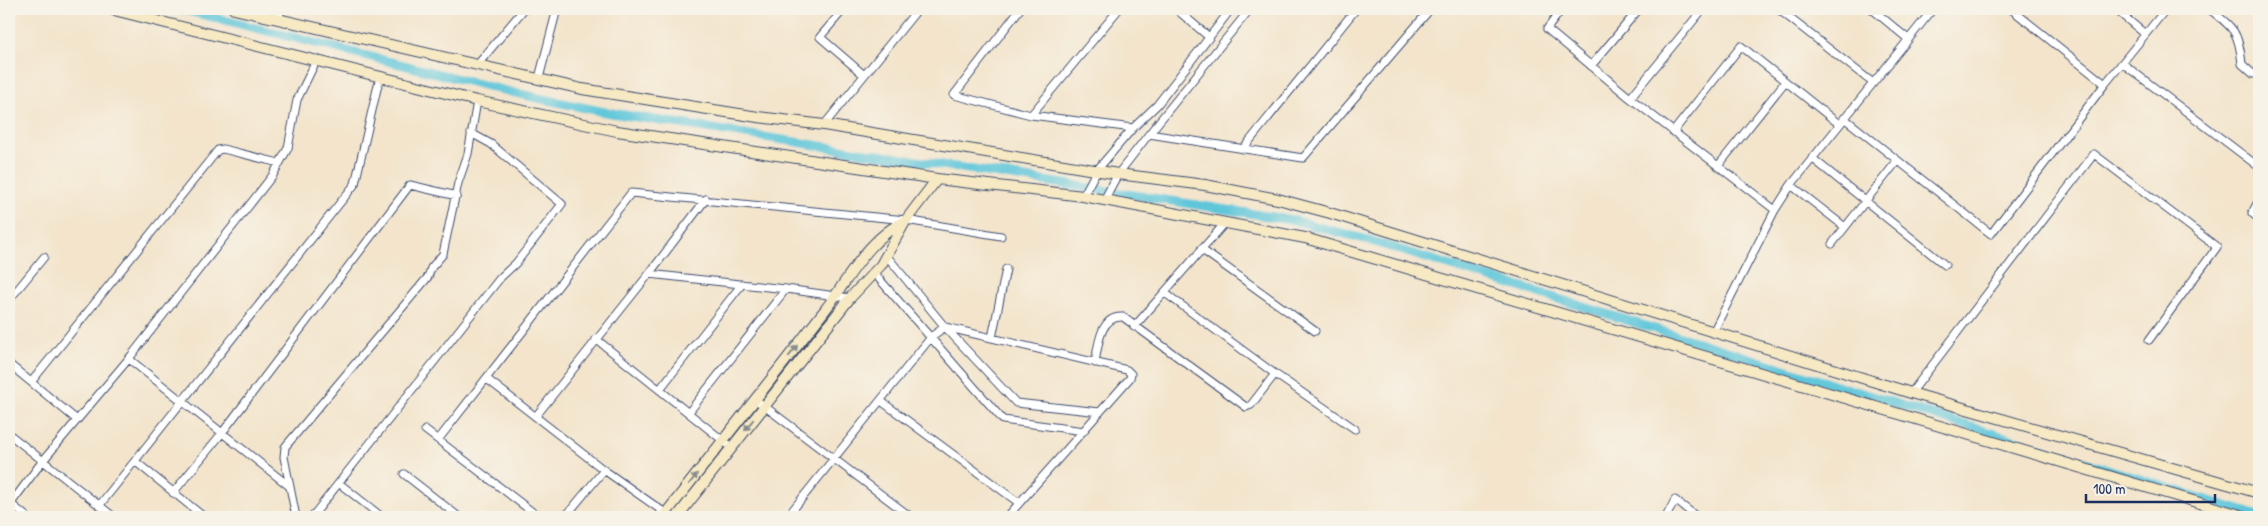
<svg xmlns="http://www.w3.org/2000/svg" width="2268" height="526" font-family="'Patrick Hand',sans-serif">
<rect width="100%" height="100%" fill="#f7f3e8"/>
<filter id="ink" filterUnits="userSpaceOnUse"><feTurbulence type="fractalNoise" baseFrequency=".02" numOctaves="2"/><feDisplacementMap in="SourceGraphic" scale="10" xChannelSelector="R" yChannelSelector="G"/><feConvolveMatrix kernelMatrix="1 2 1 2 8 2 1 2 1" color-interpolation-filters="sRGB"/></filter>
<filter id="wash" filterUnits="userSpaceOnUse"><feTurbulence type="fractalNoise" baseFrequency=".0096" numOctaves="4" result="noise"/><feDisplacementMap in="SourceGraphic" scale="20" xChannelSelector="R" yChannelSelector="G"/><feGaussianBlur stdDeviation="1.12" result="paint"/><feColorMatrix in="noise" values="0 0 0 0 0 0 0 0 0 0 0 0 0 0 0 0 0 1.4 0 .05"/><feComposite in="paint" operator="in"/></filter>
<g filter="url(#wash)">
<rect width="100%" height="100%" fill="#f3e4cb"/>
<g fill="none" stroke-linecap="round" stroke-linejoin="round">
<!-- canal -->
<path stroke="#5ec6da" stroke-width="9" d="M 180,9 L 519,94 L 605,112 L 1292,220 L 1368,240 L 2259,516"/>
</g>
</g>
<g filter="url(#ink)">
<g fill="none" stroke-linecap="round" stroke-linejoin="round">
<defs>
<path id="street" d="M 844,9 L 820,37 L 864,75
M 1020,9 L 954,95 L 1031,115 L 1133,128
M 1176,9 L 1209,37
M 1562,9 L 1547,29 L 1630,98 L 1775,210
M 1778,9 L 1873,83
M 1872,9 L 1908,39
M 2115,9 L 2145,34
M 2209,9 C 2234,28 2239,32 2242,64 L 2253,74 L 2259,73
M 275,19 L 283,9
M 2122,63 L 2259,167
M 478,64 L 524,9
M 1591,66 L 1639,9
M 539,78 L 557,9
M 2105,84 L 2166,9
M 1630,98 L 1703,9
M 1031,115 L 1119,9
M 1844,118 L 1991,234 L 2105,84 L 2011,9
M 824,125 L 918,9
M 1673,132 L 1741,46 L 1839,124
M 1149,134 L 1303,158 L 1427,13 L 1422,9
M 1243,149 L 1356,9
M 1812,158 L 1945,265
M 1718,166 L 1785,82
M 1791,185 L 1845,227
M 1083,196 L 1097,170 L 1133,128 L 1157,105 L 1231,9
M 1104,200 L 1118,174 L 1149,134 L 1250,9
M 2259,200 L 2252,213 L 2259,219
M 1832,244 L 1897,161
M 1201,249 L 1315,331
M 886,255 L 945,327 L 1016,403 L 1100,412
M 874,273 L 1003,420 L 1084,431
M 649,274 L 786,289 L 850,298
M 1165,293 L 1275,374 L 1355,429
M 9,300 L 44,257
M 1134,327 L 1225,223
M 1713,332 L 1775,210 L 1791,185 L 1933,9
M 992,338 L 1006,269
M 596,339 L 731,447
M 129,359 L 289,486
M 1095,363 C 1098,346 1100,315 1123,317 L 1246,407 L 1251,405 L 1275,374
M 9,364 L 77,420
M 487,379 L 604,470 L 671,517
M 32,381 L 218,150 L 223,149 L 279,163
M 660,389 L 742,284
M 1911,393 L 2094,154 L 2217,247 L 2149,340
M 755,399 L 911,517
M 881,401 L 1019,503
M 689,412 L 786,289
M 536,416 L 649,274 L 706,199
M 425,430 L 539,517
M 9,434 L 114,517
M 438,440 L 631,193 L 906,220 L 1001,236
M 136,462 L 204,517
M 404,474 L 459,517
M 340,484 L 382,517
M 173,493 L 222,433 L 410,185 L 457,196
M 11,504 L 27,517
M 9,506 L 41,463 L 131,356 L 273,175 L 288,148 L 297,100 L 317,59
M 99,506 L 355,184 L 380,76
M 296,517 L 284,457 L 285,447 L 428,277 L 431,268 L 443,254 L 458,183 L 468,154 L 477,101
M 312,517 L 500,278 L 516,263 L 562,204 L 491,144 L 471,133
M 565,517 L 604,470
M 787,517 L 932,336 L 945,327 L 1127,370 L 1131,374 L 1130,378 L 1007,517
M 1666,517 L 1675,500 L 1697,517"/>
<path id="secondary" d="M 110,9 L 477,101 L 617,131 L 937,179 L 1083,196 L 1305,238 L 2247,517
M 234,9 L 582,89 L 758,117 L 824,125 L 1118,174 L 1205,185 L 1278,199 L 1330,213 L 1911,393 L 2259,493
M 663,517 C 717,449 771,379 825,310 C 849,279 867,239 905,221
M 677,517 L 850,298 L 881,265 L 906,220 L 937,179"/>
</defs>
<!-- street casing -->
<use href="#street" stroke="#3b4a6e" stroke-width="9"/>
<!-- secondary casing -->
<use href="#secondary" stroke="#3b4a6e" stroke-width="12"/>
<!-- street -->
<use href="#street" stroke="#fff" stroke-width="7"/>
<!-- secondary -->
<use href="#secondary" stroke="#f6e9c3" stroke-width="10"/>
</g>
<!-- one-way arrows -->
<defs><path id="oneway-solid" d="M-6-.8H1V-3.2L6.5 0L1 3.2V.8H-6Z" transform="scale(1.25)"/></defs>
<g fill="#888c90">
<use href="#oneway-solid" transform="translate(793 351) rotate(-52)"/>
<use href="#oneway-solid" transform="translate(749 425) rotate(128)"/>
<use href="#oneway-solid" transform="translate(693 479) rotate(-52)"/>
</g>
</g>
<!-- margin -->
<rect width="2268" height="526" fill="none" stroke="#f7f3e8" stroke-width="30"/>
<!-- scale -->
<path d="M2086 494v8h129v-8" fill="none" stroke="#1b2f5e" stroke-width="2.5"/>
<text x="2093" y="494" font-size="15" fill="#1b2f5e" stroke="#f7f3e8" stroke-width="4" paint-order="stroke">100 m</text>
</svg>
